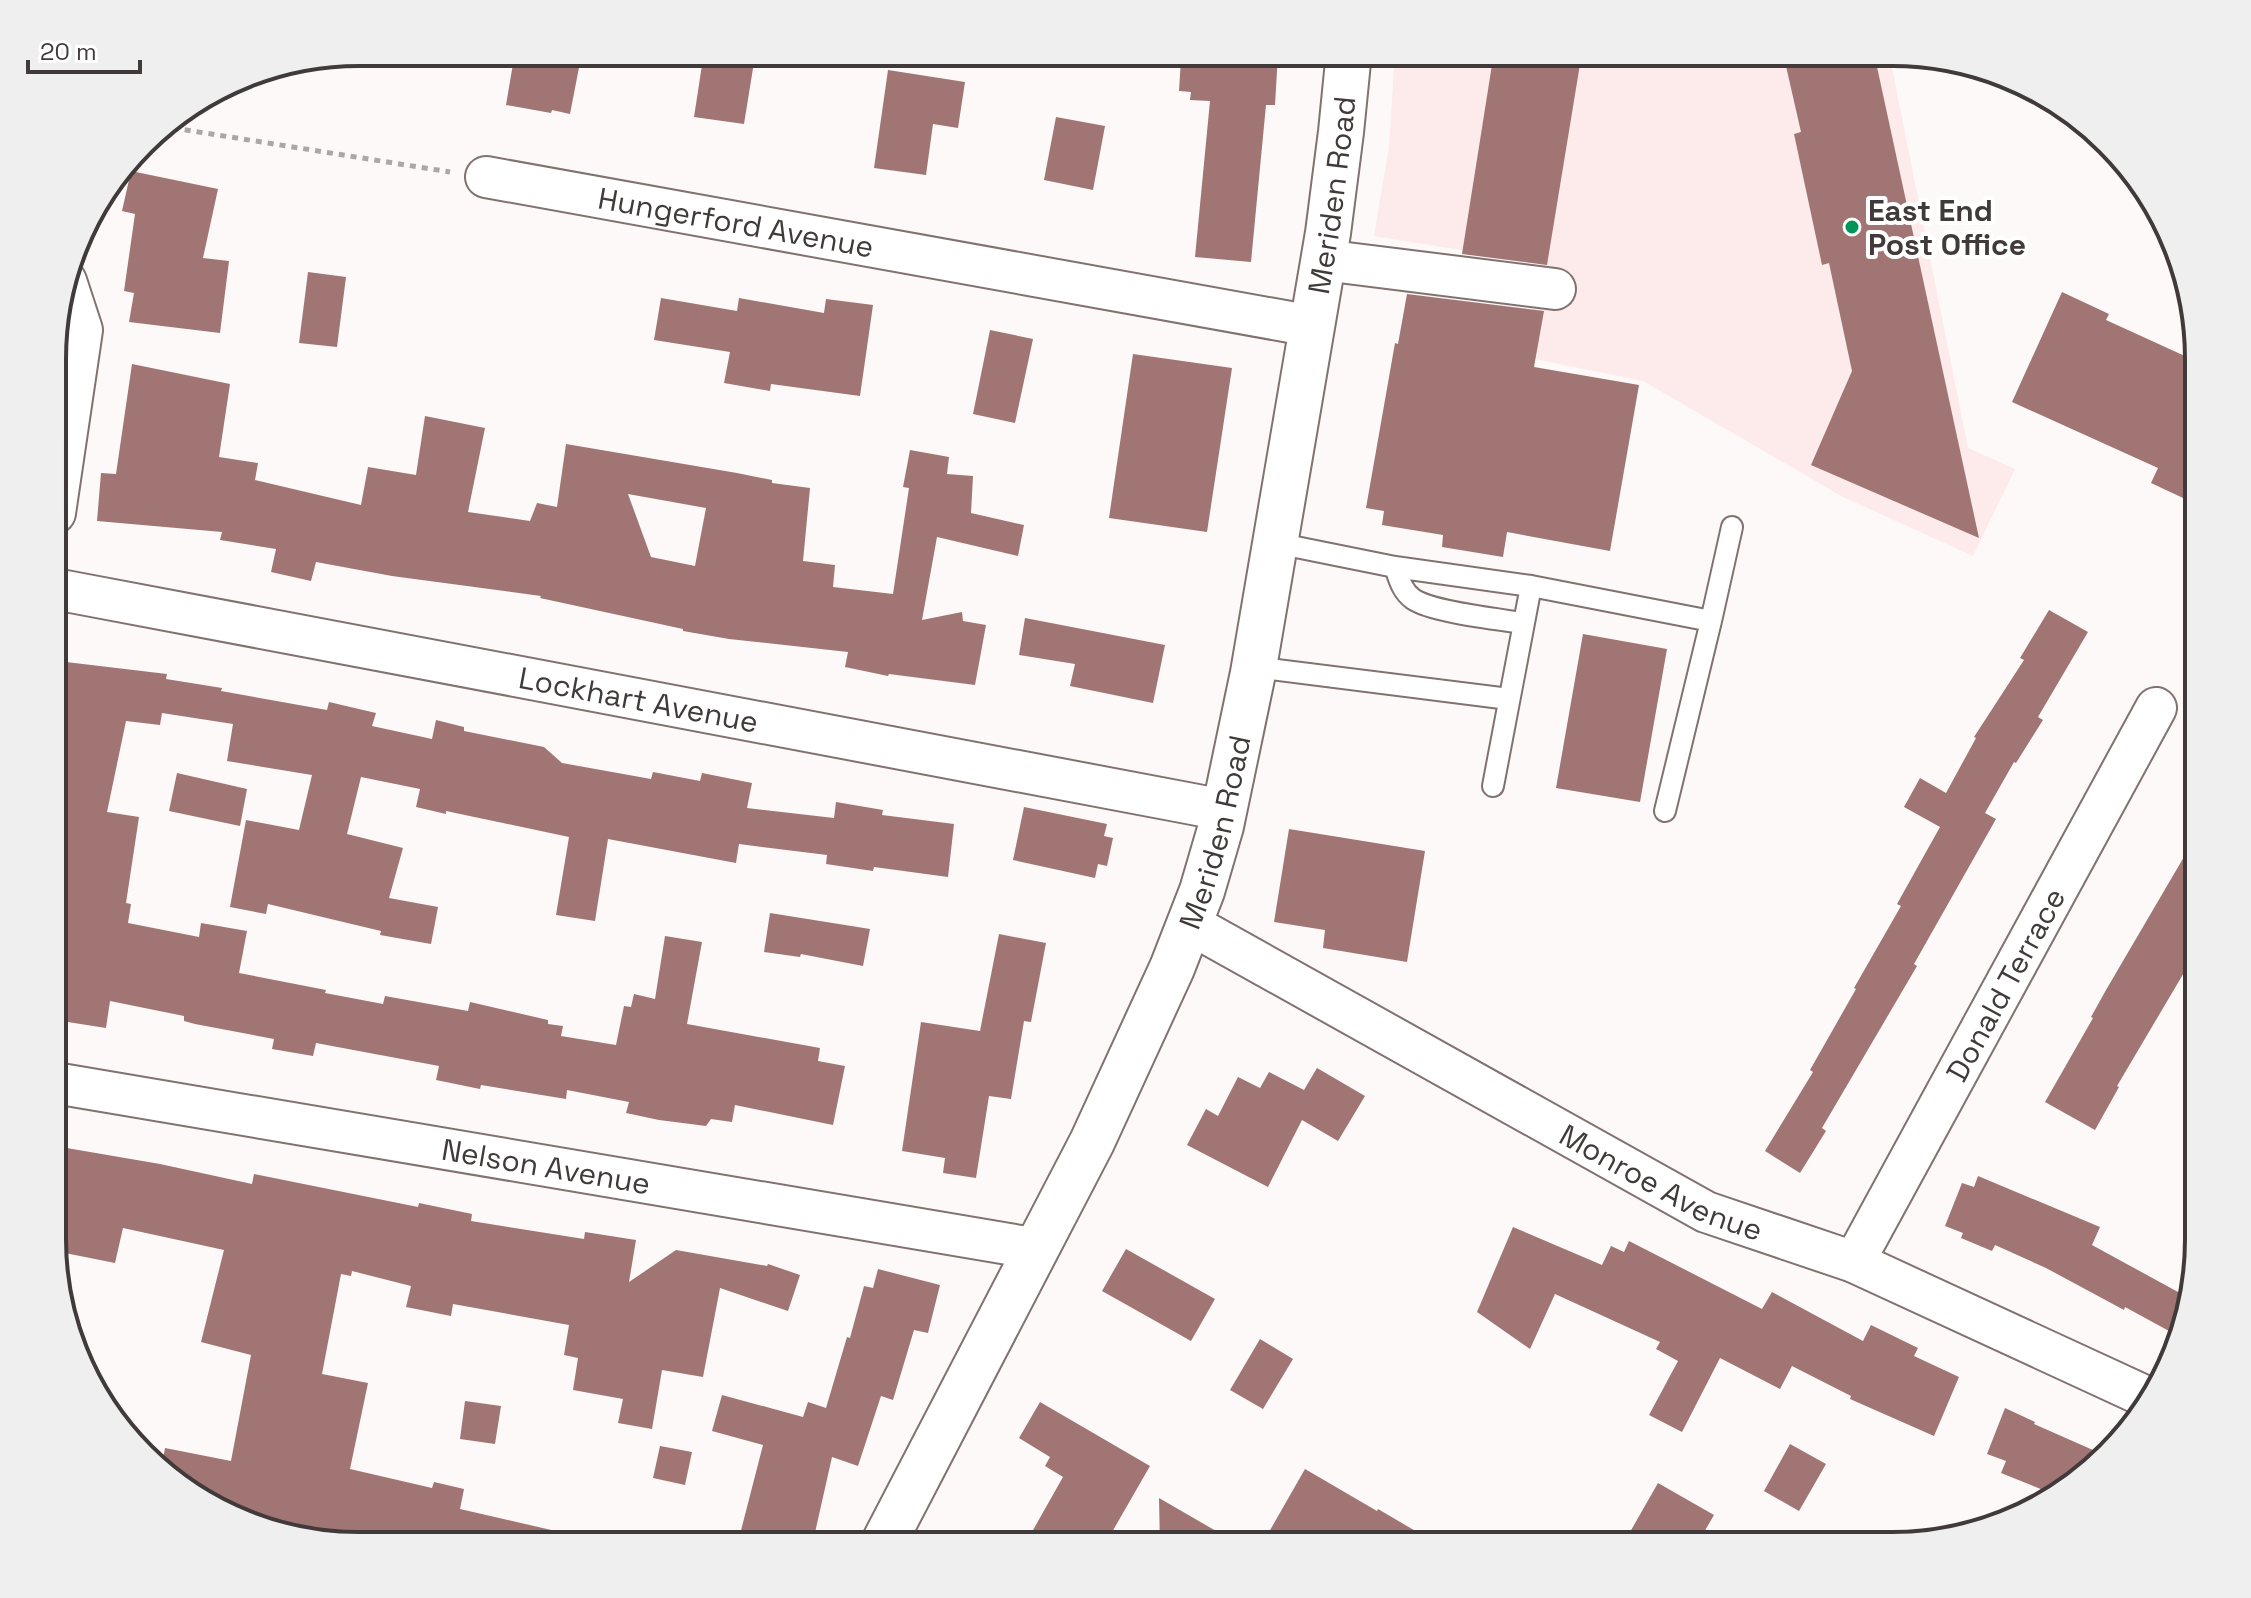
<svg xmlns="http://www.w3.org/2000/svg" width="2251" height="1598" font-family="'Space Grotesk',sans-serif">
<rect width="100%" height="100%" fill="#fdf9f9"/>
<!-- built -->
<path fill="#fcebea" d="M 1395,52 L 1889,53 L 1968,448 L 2015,469 L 1973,556 L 1843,497 L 1643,381 L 1525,357 L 1541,263 L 1374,236 L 1389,147 Z"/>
<!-- building -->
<path fill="#a07573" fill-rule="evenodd" d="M 515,52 L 582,52 L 570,114 L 552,110 L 551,113 L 506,105 Z
M 704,52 L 728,52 L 755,56 L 744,124 L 694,117 Z
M 1191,52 L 1278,54 L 1275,105 L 1266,105 L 1251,262 L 1195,257 L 1210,101 L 1190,100 L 1191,92 L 1179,91 L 1181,59 L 1191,60 Z
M 1494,52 L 1582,52 L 1547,265 L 1462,254 Z
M 1783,53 L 1874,53 L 1979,538 L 1811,465 L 1852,371 L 1829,263 L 1822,265 L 1794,134 L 1801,132 Z
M 888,70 L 965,82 L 958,128 L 933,124 L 926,175 L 874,168 Z
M 1056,117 L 1105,126 L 1093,190 L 1044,180 Z
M 131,171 L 218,189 L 203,258 L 229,261 L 220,333 L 129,322 L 134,293 L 124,291 L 135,214 L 122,211 Z
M 308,272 L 346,277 L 337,347 L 299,343 Z
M 2062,292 L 2109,314 L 2106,320 L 2198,362 L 2198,505 L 2151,483 L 2158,468 L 2012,402 Z
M 1407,294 L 1544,311 L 1534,367 L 1639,385 L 1610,551 L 1507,532 L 1503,557 L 1442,547 L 1443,535 L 1382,525 L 1384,511 L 1366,508 L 1395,343 L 1398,344 Z
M 661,298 L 737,311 L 739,298 L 824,313 L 826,299 L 873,305 L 860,396 L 771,384 L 770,391 L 724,383 L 730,352 L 654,340 Z
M 990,330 L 1033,339 L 1015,423 L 973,414 Z
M 1133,354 L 1232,368 L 1207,532 L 1109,518 Z
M 132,364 L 230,384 L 219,457 L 258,463 L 255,480 L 361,505 L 368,467 L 416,475 L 425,416 L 485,428 L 468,512 L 530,521 L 537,503 L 557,507 L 566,444 L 737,473 L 772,480 L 772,483 L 810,488 L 803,561 L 835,565 L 833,587 L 893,594 L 909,488 L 903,487 L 910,450 L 949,457 L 947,474 L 973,476 L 971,513 L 1024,525 L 1018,556 L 937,537 L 922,620 L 962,612 L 963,621 L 986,625 L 975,685 L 889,674 L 888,676 L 845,667 L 848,652 L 729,639 L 683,631 L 683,629 L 540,598 L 541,596 L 392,576 L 316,562 L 311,581 L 271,572 L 276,549 L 220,540 L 222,532 L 97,521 L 101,473 L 116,474 ZM 628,494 L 706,508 L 695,566 L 651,557 Z
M 2049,610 L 2088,632 L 2038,717 L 2043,720 L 2016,763 L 2014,762 L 1985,813 L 1996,819 L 1914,964 L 1917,966 L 1822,1128 L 1826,1131 L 1800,1173 L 1765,1151 L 1813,1072 L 1810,1070 L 1856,989 L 1854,988 L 1901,906 L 1897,904 L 1940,827 L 1904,807 L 1920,778 L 1946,793 L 1976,738 L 1974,737 L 2024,660 L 2020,658 Z
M 1025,618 L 1165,645 L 1153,703 L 1070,686 L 1075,664 L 1019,655 Z
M 1583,634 L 1667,649 L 1640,802 L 1556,788 Z
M 66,662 L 167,674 L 166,679 L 222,688 L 221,691 L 327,710 L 329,702 L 376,713 L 372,726 L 432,739 L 436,720 L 464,727 L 464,731 L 544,747 L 562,763 L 651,779 L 653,772 L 700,781 L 702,773 L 752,783 L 747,808 L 834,818 L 836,802 L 883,810 L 882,815 L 954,824 L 948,877 L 874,867 L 873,871 L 826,864 L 827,855 L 739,844 L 736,863 L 608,839 L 595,921 L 556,915 L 569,837 L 446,811 L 446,814 L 416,807 L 420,789 L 361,777 L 347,834 L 403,848 L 389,898 L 438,907 L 431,944 L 380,935 L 381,931 L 268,904 L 266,914 L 230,907 L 246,820 L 299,830 L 312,775 L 227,761 L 233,724 L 162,713 L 160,725 L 126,721 L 107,812 L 139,817 L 126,903 L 131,904 L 128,923 L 199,937 L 201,923 L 247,931 L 239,973 L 326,990 L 325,993 L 383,1004 L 385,996 L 468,1011 L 470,1002 L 548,1020 L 548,1024 L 563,1026 L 561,1036 L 616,1045 L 624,1006 L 631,1007 L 634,994 L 655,999 L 665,936 L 702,942 L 687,1024 L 820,1048 L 818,1061 L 845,1066 L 833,1125 L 735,1105 L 732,1122 L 711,1119 L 706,1126 L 659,1120 L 626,1113 L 629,1102 L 567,1090 L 566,1099 L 481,1085 L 480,1089 L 436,1080 L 439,1066 L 316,1043 L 313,1056 L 272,1049 L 274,1039 L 195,1024 L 184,1021 L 184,1016 L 110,1001 L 106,1028 L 55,1020 L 55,745 Z
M 177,773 L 247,789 L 240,826 L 169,811 Z
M 1024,807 L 1107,824 L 1104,836 L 1113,838 L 1107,866 L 1098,864 L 1095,878 L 1013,860 Z
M 1289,829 L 1425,851 L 1407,962 L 1323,948 L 1325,930 L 1274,922 Z
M 2198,833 L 2198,949 L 2117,1086 L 2119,1087 L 2095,1130 L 2045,1102 L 2093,1018 L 2091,1017 L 2106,990 Z
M 770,913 L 870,929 L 863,966 L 801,954 L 800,957 L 764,952 Z
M 999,934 L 1046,943 L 1031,1022 L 1024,1021 L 1011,1099 L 989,1096 L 976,1178 L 943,1173 L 945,1158 L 902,1151 L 921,1022 L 980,1031 Z
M 1317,1068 L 1365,1096 L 1338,1141 L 1302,1120 L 1268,1187 L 1187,1145 L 1206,1109 L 1218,1116 L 1238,1077 L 1260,1088 L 1269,1072 L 1304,1090 Z
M 55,1146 L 160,1164 L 252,1184 L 254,1174 L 418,1207 L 419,1203 L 472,1214 L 471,1221 L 584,1239 L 585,1232 L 636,1240 L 629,1282 L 676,1250 L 767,1266 L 768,1264 L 800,1275 L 788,1311 L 720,1288 L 703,1377 L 662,1370 L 652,1429 L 618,1423 L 623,1399 L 573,1390 L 578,1358 L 564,1355 L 569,1325 L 453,1304 L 451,1316 L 406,1307 L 411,1286 L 352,1271 L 351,1276 L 341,1274 L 322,1374 L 368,1383 L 350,1469 L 432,1488 L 434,1482 L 464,1489 L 460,1509 L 560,1532 L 558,1545 L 370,1545 L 268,1522 L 267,1528 L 242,1523 L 172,1482 L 161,1469 L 165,1448 L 231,1461 L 251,1355 L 201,1342 L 224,1250 L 123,1228 L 115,1263 L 55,1251 Z
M 1978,1176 L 2100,1227 L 2092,1245 L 2189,1298 L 2180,1337 L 2125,1307 L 2124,1310 L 2046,1268 L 1995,1245 L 1992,1251 L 1961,1238 L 1963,1233 L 1945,1226 L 1962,1183 L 1974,1187 Z
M 1513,1227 L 1602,1265 L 1611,1246 L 1624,1252 L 1629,1241 L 1762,1309 L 1772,1292 L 1863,1341 L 1871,1325 L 1918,1348 L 1914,1356 L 1959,1377 L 1934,1436 L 1850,1399 L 1851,1396 L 1792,1366 L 1780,1389 L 1720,1358 L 1682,1432 L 1649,1415 L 1678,1361 L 1656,1349 L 1660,1342 L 1555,1294 L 1530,1349 L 1477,1312 Z
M 1126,1249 L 1215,1299 L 1191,1341 L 1102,1291 Z
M 878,1269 L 940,1285 L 928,1333 L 914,1330 L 893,1400 L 881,1396 L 858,1466 L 832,1457 L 812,1546 L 737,1546 L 763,1445 L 712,1431 L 722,1395 L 803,1417 L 808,1402 L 826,1408 L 847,1337 L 850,1338 L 864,1286 L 873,1288 Z
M 1260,1339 L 1293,1359 L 1263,1409 L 1230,1390 Z
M 465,1401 L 501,1406 L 495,1444 L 460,1439 Z
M 1040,1402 L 1150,1466 L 1104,1546 L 1024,1546 L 1063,1477 L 1045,1466 L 1050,1457 L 1019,1438 Z
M 2005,1408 L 2035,1422 L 2034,1424 L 2102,1454 L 2053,1494 L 2001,1473 L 2006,1461 L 1987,1454 Z
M 1790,1444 L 1826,1464 L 1799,1511 L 1764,1491 Z
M 660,1446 L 692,1452 L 685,1485 L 653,1478 Z
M 1305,1469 L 1377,1511 L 1378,1509 L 1441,1546 L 1261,1546 Z
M 1658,1483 L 1714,1515 L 1696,1546 L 1622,1546 Z
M 1159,1498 L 1242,1546 L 1160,1546 Z"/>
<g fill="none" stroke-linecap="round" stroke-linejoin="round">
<defs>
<path id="service" d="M 1276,543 L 1395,567 C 1399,579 1402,591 1413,599 C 1432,612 1497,619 1523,623
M 1395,567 L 1531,586
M 1711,621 L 1732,527
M 1254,667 L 1509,699
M 1493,786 L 1531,586 L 1711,621 L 1665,811"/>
<g id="minor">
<path id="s1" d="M 486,177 L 1312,326"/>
<path d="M 1323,260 L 1555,289"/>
<path d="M 55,513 L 82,330 L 66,281"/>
<path id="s2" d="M 55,589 L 1224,810"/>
<path id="s3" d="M 1190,924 L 1706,1212 L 1854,1262 L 2151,1399"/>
<path id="s4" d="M 55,1083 L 1038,1249"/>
<path id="s5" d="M 1854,1262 L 2156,708"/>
</g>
<g id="primary">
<path id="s6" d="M 882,1546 L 1092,1142 L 1172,968 L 1202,891 L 1221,826 L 1253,673 L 1328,233 L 1341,132 L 1349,52"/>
</g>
</defs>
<!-- service casing -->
<use href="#service" stroke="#817270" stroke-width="24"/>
<!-- minor casing -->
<use href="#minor" stroke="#817270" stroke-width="44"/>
<!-- primary casing -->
<use href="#primary" stroke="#817270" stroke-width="48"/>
<!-- path -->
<path stroke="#aca7a7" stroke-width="5" stroke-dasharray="6 6" stroke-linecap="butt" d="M 161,126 L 450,172"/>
<!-- service -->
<use href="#service" stroke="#fff" stroke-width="20"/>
<!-- minor -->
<use href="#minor" stroke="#fff" stroke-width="40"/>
<!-- primary -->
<use href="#primary" stroke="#fff" stroke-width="44"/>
</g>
<!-- markers -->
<circle fill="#009658" stroke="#fff" stroke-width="3" cx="1852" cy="227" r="8"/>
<g text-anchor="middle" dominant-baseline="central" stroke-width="8" stroke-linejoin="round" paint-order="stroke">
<!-- street labels -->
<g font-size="30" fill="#413a3a" stroke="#fff">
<text stroke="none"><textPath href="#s6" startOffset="1438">Meriden Road</textPath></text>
<text stroke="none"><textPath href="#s1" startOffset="254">Hungerford Avenue</textPath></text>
<text stroke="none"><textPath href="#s2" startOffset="594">Lockhart Avenue</textPath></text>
<text stroke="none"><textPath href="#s6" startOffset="790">Meriden Road</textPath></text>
<text stroke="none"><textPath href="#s5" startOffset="316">Donald Terrace</textPath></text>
<text stroke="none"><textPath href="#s4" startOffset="498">Nelson Avenue</textPath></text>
<text stroke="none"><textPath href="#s3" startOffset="538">Monroe Avenue</textPath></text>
</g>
<!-- poi labels -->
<g font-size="30" font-weight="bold" fill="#413a3a" stroke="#fff" text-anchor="start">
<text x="1868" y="210">East End<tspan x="1868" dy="34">Post Office</tspan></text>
</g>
</g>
<!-- crop -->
<path d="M0 0H2251V1598H0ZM359 66H1892A293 293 0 0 1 2185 359V1239A293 293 0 0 1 1892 1532H359A293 293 0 0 1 66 1239V359A293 293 0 0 1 359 66Z" fill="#f0efef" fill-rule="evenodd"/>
<path fill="none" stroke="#413a3a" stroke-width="4" d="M359 66H1892A293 293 0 0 1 2185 359V1239A293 293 0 0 1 1892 1532H359A293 293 0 0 1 66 1239V359A293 293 0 0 1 359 66Z"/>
<!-- scale -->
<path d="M28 60v12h112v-12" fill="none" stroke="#413a3a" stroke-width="4"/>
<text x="40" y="60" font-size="24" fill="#413a3a" stroke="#ffffff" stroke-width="6" paint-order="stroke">20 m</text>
</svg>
